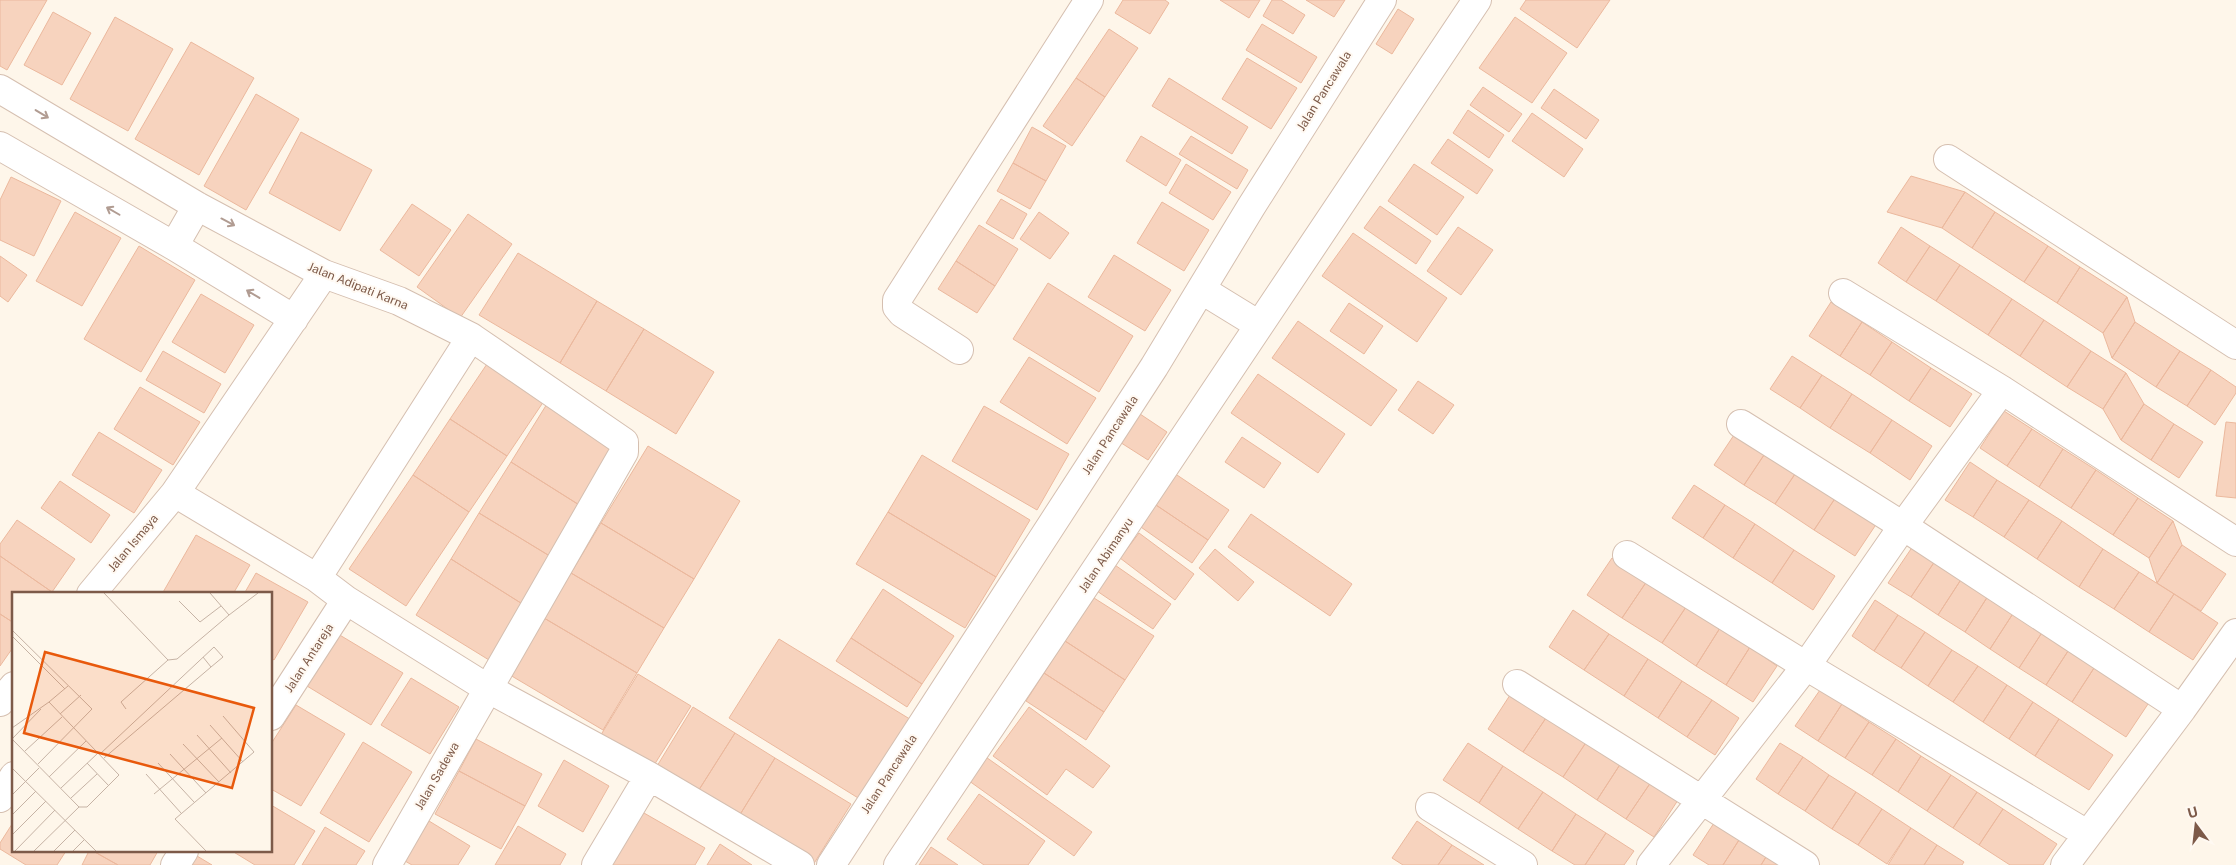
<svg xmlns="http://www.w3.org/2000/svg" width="2236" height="865" font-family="'Public Sans',sans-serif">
<rect width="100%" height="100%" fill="#fef6ea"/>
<!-- building -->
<path fill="#f7d3be" stroke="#ebb89d" d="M 0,0 L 47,0 L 7,70 L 0,66 Z
M 1123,0 L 1165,0 L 1169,3 L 1150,34 L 1115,13 Z
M 1220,0 L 1260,0 L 1249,18 Z
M 1272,0 L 1281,0 L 1305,15 L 1293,34 L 1263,16 Z
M 1306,0 L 1345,0 L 1334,17 Z
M 1526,0 L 1610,0 L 1577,48 L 1520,9 Z
M 1398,9 L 1414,19 L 1392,54 L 1376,44 Z
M 53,12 L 91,33 L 62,85 L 24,65 Z
M 115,17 L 173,49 L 128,131 L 70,99 Z
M 1515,17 L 1567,53 L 1532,103 L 1479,68 Z
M 1262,24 L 1317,57 L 1301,83 L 1246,50 Z
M 1109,29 L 1138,48 L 1105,97 L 1076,78 Z
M 191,42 L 254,78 L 199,175 L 135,139 Z
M 1247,58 L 1297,88 L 1271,129 L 1222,99 Z
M 1076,78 L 1105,97 L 1072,146 L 1043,126 Z
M 1169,78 L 1248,127 L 1232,154 L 1152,106 Z
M 1483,87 L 1522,114 L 1509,132 L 1470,105 Z
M 1554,89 L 1599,120 L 1586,139 L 1541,108 Z
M 256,94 L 299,119 L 246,210 L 204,186 Z
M 1468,110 L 1504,135 L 1489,158 L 1453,133 Z
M 1532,113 L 1583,149 L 1564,177 L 1512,141 Z
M 1032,127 L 1066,146 L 1046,181 L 1013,163 Z
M 301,132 L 372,170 L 340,231 L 269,193 Z
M 1141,136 L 1181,160 L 1166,186 L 1126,161 Z
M 1191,136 L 1248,170 L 1237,189 L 1179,154 Z
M 1448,139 L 1493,170 L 1477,194 L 1431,163 Z
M 1013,163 L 1046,181 L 1030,209 L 997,191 Z
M 1186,164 L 1231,192 L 1213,220 L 1169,193 Z
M 1414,164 L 1464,197 L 1437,235 L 1388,201 Z
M 1911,176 L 1965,192 L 1942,228 L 1887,212 Z
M 11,177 L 61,201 L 34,256 L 0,240 L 0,200 Z
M 1965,192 L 1995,212 L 1972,248 L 1942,228 Z
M 1001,199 L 1027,214 L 1013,239 L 986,223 Z
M 1162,202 L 1209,230 L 1184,271 L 1137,243 Z
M 412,204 L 451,230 L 419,276 L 380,250 Z
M 1380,206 L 1431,241 L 1416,264 L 1364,228 Z
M 75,212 L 121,238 L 82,306 L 36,281 Z
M 1039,212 L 1069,233 L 1050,259 L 1020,239 Z
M 1995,212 L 2048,246 L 2024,282 L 1972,248 Z
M 468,214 L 512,244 L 460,318 L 417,287 Z
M 979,225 L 1018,249 L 995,286 L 956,261 Z
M 1458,227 L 1493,250 L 1461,295 L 1427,271 Z
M 1901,227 L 1930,246 L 1906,282 L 1878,263 Z
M 1353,233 L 1447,298 L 1417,342 L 1322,276 Z
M 139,246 L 195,280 L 141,372 L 84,339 Z
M 1930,246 L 1960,265 L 1936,301 L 1906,282 Z
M 2048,246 L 2080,267 L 2057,303 L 2024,282 Z
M 518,253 L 597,301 L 560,363 L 479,315 Z
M 1114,255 L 1171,290 L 1145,331 L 1088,297 Z
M 0,256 L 27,275 L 8,302 L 0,296 Z
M 956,261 L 995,286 L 977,313 L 938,289 Z
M 1960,265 L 2012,299 L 1988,335 L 1936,301 Z
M 2080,267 L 2127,297 L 2103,333 L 2057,303 Z
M 1048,283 L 1133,336 L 1099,392 L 1013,339 Z
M 201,294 L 254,325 L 225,373 L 172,342 Z
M 2127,297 L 2135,322 L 2112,358 L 2103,333 Z
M 2012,299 L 2044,320 L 2020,356 L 1988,335 Z
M 597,301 L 644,329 L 606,391 L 560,363 Z
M 1831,302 L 1862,322 L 1840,356 L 1809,336 Z
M 1349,303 L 1383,326 L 1364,354 L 1330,331 Z
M 2044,320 L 2091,351 L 2067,387 L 2020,356 Z
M 1298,321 L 1397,390 L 1371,426 L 1272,358 Z
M 1862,322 L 1892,342 L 1870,375 L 1840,356 Z
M 2135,322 L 2180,351 L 2156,387 L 2112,358 Z
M 644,329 L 714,372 L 676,434 L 606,391 Z
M 1892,342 L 1931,368 L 1909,401 L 1870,375 Z
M 163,351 L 221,384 L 204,413 L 146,380 Z
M 2091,351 L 2126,373 L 2103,409 L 2067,387 Z
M 2180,351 L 2211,370 L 2187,406 L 2156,387 Z
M 1792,356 L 1822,375 L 1800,408 L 1770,389 Z
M 1029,357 L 1096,398 L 1067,444 L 1000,402 Z
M 491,358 L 548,395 L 507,456 L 450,419 Z
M 1931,368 L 1972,394 L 1950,427 L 1909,401 Z
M 2211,370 L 2236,387 L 2236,393 L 2215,425 L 2187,406 Z
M 2126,373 L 2144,404 L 2121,440 L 2103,409 Z
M 1258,374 L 1345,434 L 1318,473 L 1231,413 Z
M 1822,375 L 1852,394 L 1830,428 L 1800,408 Z
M 1418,381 L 1454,405 L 1433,434 L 1398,410 Z
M 140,387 L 200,422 L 173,465 L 114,429 Z
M 1852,394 L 1892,420 L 1870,453 L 1830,428 Z
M 550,399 L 624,445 L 584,508 L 511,462 Z
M 2144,404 L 2174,424 L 2151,460 L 2121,440 Z
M 984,406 L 1069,454 L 1037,510 L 952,461 Z
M 1134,410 L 1167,432 L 1148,460 L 1115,439 Z
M 2004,411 L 2032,429 L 2007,466 L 1980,448 Z
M 450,419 L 507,456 L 469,512 L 413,475 Z
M 1892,420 L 1932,446 L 1910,480 L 1870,453 Z
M 2226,422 L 2236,423 L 2236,498 L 2216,496 Z
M 2174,424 L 2203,442 L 2179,478 L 2151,460 Z
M 2032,429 L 2063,449 L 2039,487 L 2007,466 Z
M 99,432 L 162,470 L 134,513 L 72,475 Z
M 1736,432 L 1766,452 L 1744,485 L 1714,465 Z
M 1242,437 L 1281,463 L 1264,488 L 1225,462 Z
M 648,446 L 740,501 L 694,579 L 601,523 Z
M 2063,449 L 2096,470 L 2071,508 L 2039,487 Z
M 1766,452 L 1797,471 L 1775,504 L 1744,485 Z
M 922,455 L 1030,520 L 996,577 L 888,512 Z
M 511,462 L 584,508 L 553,558 L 479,513 Z
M 1970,462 L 1997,480 L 1973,517 L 1945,500 Z
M 2096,470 L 2138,498 L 2113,535 L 2071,508 Z
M 1797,471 L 1836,497 L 1814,530 L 1775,504 Z
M 1174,473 L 1229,510 L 1208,540 L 1153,503 Z
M 413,475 L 469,512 L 406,606 L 349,569 Z
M 1997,480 L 2029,500 L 2004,537 L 1973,517 Z
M 60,481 L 110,515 L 91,543 L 41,508 Z
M 1694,485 L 1725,505 L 1703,538 L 1672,518 Z
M 1836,497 L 1877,523 L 1855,556 L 1814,530 Z
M 2138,498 L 2173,521 L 2149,558 L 2113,535 Z
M 2029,500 L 2062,521 L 2037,559 L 2004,537 Z
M 1153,503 L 1208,540 L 1192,563 L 1138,525 Z
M 1725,505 L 1755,524 L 1733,558 L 1703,538 Z
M 888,512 L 996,577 L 965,628 L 856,564 Z
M 479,513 L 553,558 L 524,605 L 451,559 Z
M 1251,514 L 1352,584 L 1330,616 L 1228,547 Z
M 17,520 L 75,559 L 52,592 L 0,556 L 0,544 Z
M 2062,521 L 2103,549 L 2079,587 L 2037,559 Z
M 2173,521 L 2182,545 L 2157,583 L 2149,558 Z
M 601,523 L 694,579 L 664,628 L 571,573 Z
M 1755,524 L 1794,550 L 1772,583 L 1733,558 Z
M 1139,533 L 1194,574 L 1175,600 L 1120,558 Z
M 196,535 L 250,565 L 233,594 L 162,594 Z
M 2182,545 L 2226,574 L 2201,611 L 2157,583 Z
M 1913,546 L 1935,561 L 1911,597 L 1888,583 Z
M 1215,549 L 1254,582 L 1238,601 L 1199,568 Z
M 2103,549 L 2139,572 L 2114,609 L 2079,587 Z
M 1794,550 L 1835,576 L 1813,610 L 1772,583 Z
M 0,556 L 52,592 L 50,594 L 14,594 L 14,623 L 0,614 Z
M 1612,558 L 1647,581 L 1622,618 L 1587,595 Z
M 451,559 L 524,605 L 489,660 L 416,615 Z
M 1935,561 L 1962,578 L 1938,615 L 1911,597 Z
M 1112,563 L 1171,604 L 1153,629 L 1094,589 Z
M 2139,572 L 2174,594 L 2149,632 L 2114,609 Z
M 256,573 L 308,602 L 274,660 L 271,658 L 271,594 L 244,594 Z
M 571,573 L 664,628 L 637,673 L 544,618 Z
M 1962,578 L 1988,596 L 1965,632 L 1938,615 Z
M 1647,581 L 1686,607 L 1662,643 L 1622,618 Z
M 883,589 L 954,636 L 922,684 L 851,638 Z
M 2174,594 L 2218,623 L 2193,660 L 2149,632 Z
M 1988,596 L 2014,612 L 1990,649 L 1965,632 Z
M 1094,598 L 1154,636 L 1125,680 L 1065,641 Z
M 1875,600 L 1898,615 L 1874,651 L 1852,636 Z
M 1686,607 L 1720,628 L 1696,666 L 1662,643 Z
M 1573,610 L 1609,634 L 1584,670 L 1549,647 Z
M 2014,612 L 2043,631 L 2019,668 L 1990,649 Z
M 0,614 L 14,623 L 14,646 L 0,666 Z
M 1898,615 L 1925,632 L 1901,668 L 1874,651 Z
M 544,618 L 637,673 L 603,730 L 510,675 Z
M 1720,628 L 1750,647 L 1726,685 L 1696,666 Z
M 2043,631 L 2070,648 L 2046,685 L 2019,668 Z
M 1925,632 L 1952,650 L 1928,686 L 1901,668 Z
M 338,634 L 403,673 L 371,725 L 307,686 Z
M 1609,634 L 1648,659 L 1624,696 L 1584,670 Z
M 851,638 L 922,684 L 907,707 L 836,661 Z
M 779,639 L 913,721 L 863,801 L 729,718 Z
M 1065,641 L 1125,680 L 1104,712 L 1044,673 Z
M 1750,647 L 1777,666 L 1753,702 L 1726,685 Z
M 2070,648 L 2096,665 L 2072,702 L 2046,685 Z
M 1952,650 L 1978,666 L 1953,702 L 1928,686 Z
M 1648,659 L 1682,681 L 1658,718 L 1624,696 Z
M 2096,665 L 2150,701 L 2126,737 L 2072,702 Z
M 1978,666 L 2007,685 L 1983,722 L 1953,702 Z
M 1044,673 L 1104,712 L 1086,740 L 1026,701 Z
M 638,674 L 691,706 L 651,770 L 599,738 Z
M 411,678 L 459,707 L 430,754 L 381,725 Z
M 1682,681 L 1712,700 L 1687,737 L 1658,718 Z
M 2007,685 L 2033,702 L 2009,739 L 1983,722 Z
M 1820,690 L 1842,704 L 1818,741 L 1795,726 Z
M 1512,692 L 1548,715 L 1523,752 L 1488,729 Z
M 1712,700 L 1739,718 L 1715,755 L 1687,737 Z
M 2033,702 L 2059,719 L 2035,756 L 2009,739 Z
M 1842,704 L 1869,722 L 1845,758 L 1818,741 Z
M 296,705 L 345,734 L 301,806 L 271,789 L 271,744 Z
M 693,707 L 735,733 L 695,796 L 654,771 Z
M 1029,707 L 1110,766 L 1093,788 L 1066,769 L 1047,795 L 993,756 Z
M 1548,715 L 1587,741 L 1563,777 L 1523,752 Z
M 2059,719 L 2113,755 L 2089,790 L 2035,756 Z
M 1869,722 L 1896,739 L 1872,775 L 1845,758 Z
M 735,733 L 775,758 L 736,821 L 695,796 Z
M 476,739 L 542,774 L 525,806 L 459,771 Z
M 1896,739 L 1921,756 L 1898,792 L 1872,775 Z
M 1587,741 L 1621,763 L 1597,800 L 1563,777 Z
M 363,742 L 412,772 L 369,842 L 320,813 Z
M 1468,743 L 1503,766 L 1479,803 L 1443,780 Z
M 1780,743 L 1803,757 L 1778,794 L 1756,779 Z
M 983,755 L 1092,832 L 1074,856 L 965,778 Z
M 1921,756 L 1951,775 L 1927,811 L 1898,792 Z
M 1803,757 L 1829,775 L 1805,811 L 1778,794 Z
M 775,758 L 851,804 L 813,865 L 736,821 Z
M 564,760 L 609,786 L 583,832 L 538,806 Z
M 1621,763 L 1651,782 L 1626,819 L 1597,800 Z
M 1503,766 L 1543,792 L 1518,829 L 1479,803 Z
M 459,771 L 525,806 L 501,849 L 435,814 Z
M 1829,775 L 1856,792 L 1832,829 L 1805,811 Z
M 1951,775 L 1977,792 L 1953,828 L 1927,811 Z
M 1651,782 L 1678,800 L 1654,837 L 1626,819 Z
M 1543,792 L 1576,814 L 1552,851 L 1518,829 Z
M 1856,792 L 1882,809 L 1858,845 L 1832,829 Z
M 1977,792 L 2003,809 L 1979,845 L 1953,828 Z
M 979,794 L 1045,841 L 1028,865 L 984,865 L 947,839 Z
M 271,805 L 315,831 L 294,865 L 255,865 L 232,851 L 271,851 Z
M 637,809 L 705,848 L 695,865 L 606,865 Z
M 1882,809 L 1911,828 L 1887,864 L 1858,845 Z
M 2003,809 L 2057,844 L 2043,865 L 2010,865 L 1979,845 Z
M 1576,814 L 1606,833 L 1585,865 L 1575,865 L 1552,851 Z
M 14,821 L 14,851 L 66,851 L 57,865 L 26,865 L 0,849 L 0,843 Z
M 429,821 L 470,846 L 458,865 L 412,865 L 405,861 Z
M 1417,821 L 1452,845 L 1438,865 L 1403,865 L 1392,858 Z
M 1714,823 L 1739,840 L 1723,865 L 1709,865 L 1693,855 Z
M 518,826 L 566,854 L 560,865 L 495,865 Z
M 325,827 L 365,851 L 356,865 L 302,865 Z
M 1911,828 L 1937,845 L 1924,865 L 1888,865 Z
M 1606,833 L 1634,851 L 1624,865 L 1585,865 Z
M 1739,840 L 1766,857 L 1761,865 L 1723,865 Z
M 720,844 L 752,865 L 707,865 Z
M 1452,845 L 1484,865 L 1438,865 Z
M 1937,845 L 1964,862 L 1962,865 L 1924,865 Z
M 931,847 L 958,865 L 919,865 Z
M 89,851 L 93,851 L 118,865 L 82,865 Z
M 93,851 L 158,851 L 150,865 L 118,865 Z
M 197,856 L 212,865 L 191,865 Z
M 1766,857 L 1779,865 L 1761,865 Z"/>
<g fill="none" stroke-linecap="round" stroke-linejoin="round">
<defs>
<path id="minor" d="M 0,89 L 197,206 L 324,274 L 399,301 L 471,337 L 624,442 L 624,452 L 387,865
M 0,146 L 174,246 L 294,319
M 1948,159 L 2236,345
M 174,246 L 197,206
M 324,274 L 175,493 L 317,578 L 346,600 L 487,688 L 649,776 L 800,865
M 1202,290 L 1259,325
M 1843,293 L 2002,390 L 2236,542
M 959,350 L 902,313 L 897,307 L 897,300 L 1089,0
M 1741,424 L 1903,526 L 2182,709
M 1627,555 L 1806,666 L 2087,834
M 317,578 L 471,337
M 91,594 L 175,493
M 1517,684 L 1805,865
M 0,702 L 14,686
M 271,716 L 346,600
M 0,798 L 14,776
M 1430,807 L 1523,865
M 175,865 L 184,851
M 596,865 L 649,776
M 831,865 L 1154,367 L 1251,207 L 1382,0
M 898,865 L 1477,0
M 1651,865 L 1806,666 L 1903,526 L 2002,390
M 2065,865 L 2182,709 L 2236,633"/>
</defs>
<!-- minor casing -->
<use href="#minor" stroke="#d5bfb0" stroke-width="30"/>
<!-- minor -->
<use href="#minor" stroke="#fff" stroke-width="28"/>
</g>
<!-- one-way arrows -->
<defs><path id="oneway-shaft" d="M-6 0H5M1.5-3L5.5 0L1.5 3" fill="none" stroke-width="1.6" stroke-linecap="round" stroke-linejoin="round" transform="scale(1.25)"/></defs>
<g stroke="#b19c92">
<use href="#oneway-shaft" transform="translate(42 114) rotate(31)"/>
<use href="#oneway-shaft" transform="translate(113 211) rotate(-150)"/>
<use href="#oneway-shaft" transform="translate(228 222) rotate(28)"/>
<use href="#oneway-shaft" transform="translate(253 294) rotate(-149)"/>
</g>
<g text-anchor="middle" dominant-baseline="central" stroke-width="4" stroke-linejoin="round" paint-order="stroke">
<!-- street labels -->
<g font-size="12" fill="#7d5a49" stroke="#fff9f2">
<text transform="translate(1324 91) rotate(-58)">Jalan Pancawala</text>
<text transform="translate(358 286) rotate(22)">Jalan Adipati Karna</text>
<text transform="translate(1110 435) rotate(-57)">Jalan Pancawala</text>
<text transform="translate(133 543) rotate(-50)">Jalan Ismaya</text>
<text transform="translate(1106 555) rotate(-56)">Jalan Abimanyu</text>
<text transform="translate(309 658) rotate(-57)">Jalan Antareja</text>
<text transform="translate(889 774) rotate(-57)">Jalan Pancawala</text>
<text transform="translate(437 776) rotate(-60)">Jalan Sadewa</text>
</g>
</g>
<!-- overview -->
<g transform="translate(12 592)">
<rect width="260" height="260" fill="#fef6ea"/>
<path fill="none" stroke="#c6b3a5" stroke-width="1" d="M 92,1 L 156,68 L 109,110 L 114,117M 198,1 L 217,23 L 246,1M 167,9 L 188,30 L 209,14M 0,38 L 80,117 L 26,172M 0,44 L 53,97M 156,68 L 165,67 L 217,23M 48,122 L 69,103M 198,133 L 231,170M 0,136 L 37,110M 185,143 L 219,181M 0,147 L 67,215 L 75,215 L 107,183 L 37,110 L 56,94M 0,147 L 29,117M 171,152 L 207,190M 13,159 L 50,125M 88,162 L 202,55 L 211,65 L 199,75M 158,162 L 194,201M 92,166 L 199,75 L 191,65M 75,171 L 97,194M 146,171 L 182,210M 0,176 L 84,259M 134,182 L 169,221M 37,185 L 74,149M 49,196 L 86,161M 142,202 L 210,146M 0,203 L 27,176M 59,206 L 85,182M 0,223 L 24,199M 0,243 L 34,209M 3,259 L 43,218M 22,259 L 67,215M 42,259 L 63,238M 61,259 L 72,248M 194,259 L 163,227 L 242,160 L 211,124"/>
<path fill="#e8590c" fill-opacity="0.15" stroke="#e8590c" stroke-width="2.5" d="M 33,60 L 242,116 L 220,196 L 12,141 Z"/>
<rect width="260" height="260" fill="none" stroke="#7d5a49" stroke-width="2.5"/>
</g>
<!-- north arrow -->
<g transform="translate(2196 825) rotate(345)" stroke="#fff9f2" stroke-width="4" paint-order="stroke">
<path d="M0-4L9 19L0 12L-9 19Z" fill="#7d5a49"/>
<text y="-8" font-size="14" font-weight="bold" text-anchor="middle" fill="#7d5a49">U</text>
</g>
</svg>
